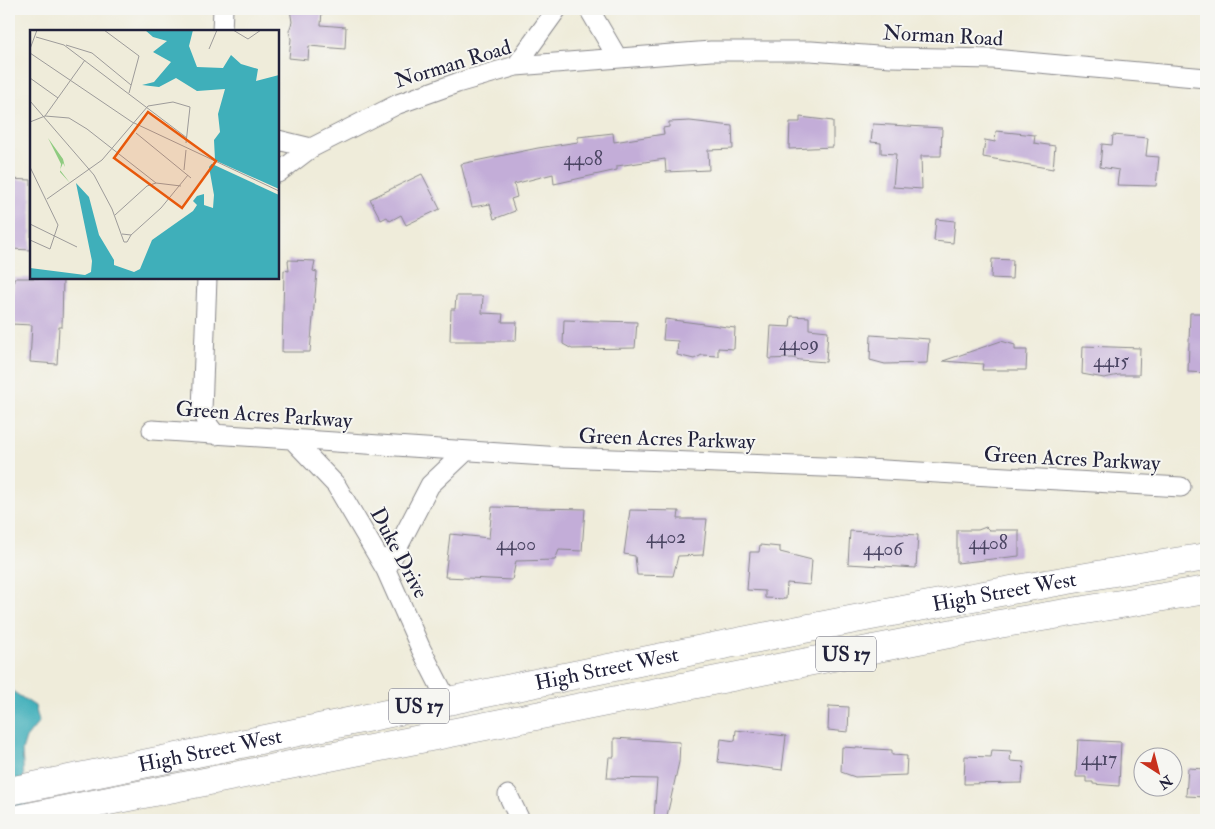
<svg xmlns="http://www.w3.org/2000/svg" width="1215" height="829" font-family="'IM FELL Double Pica',serif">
<rect width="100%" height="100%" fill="#f6f6f2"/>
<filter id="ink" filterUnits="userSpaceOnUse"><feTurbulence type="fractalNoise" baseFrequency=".02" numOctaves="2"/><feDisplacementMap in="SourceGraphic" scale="10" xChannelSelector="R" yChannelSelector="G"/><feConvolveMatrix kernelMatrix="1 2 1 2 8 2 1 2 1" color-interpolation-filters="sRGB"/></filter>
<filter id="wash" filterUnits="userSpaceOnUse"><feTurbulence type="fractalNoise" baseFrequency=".0096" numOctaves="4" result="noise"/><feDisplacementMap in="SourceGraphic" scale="20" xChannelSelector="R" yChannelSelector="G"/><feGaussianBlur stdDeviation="1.12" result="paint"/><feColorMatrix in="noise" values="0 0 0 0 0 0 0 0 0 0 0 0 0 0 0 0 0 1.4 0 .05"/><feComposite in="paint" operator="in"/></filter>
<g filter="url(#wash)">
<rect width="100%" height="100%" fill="#efecda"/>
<!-- water -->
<path fill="#3fafba" stroke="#30687a" d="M 9,689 L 35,706 L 39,722 L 26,738 L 22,751 L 27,820 L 9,820 Z"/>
<g id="blocks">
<!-- building -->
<path fill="#c3add8" d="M 290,9 L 322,9 L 321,25 L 346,27 L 345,49 L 309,46 L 308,60 L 289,58 L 291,39 L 289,31 L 292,22 Z
M 800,117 L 833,121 L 833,147 L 789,149 L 790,122 L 800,122 Z
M 690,121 L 732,126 L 733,149 L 708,150 L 709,170 L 666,172 L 665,159 L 617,166 L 617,170 L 554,184 L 553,174 L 514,184 L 517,197 L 511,199 L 515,211 L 494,219 L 490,204 L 472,207 L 461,164 L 538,148 L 578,142 L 578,137 L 613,133 L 614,142 L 664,134 L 663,128 L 669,127 L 669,122 Z
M 873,124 L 942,128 L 941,156 L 921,156 L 922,189 L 893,187 L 896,154 L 881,153 L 881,143 L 871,142 Z
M 996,131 L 1035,135 L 1034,143 L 1055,146 L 1053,169 L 983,157 L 985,140 L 995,142 Z
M 1113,135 L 1148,138 L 1146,156 L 1159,157 L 1156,186 L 1117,185 L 1119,170 L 1100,167 L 1102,144 L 1112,145 Z
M 422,174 L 440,209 L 406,225 L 401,215 L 390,221 L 387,217 L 381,220 L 370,199 Z
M 9,179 L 31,180 L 31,250 L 11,249 L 13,205 L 9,205 Z
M 936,219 L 955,221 L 953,243 L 934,241 Z
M 992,259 L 1013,260 L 1012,279 L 991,278 Z
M 288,260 L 315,261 L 313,271 L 317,272 L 310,352 L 282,352 L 284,270 L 289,271 Z
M 14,278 L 63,278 L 62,327 L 59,327 L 57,364 L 30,362 L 32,325 L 11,324 Z
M 456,296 L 483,296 L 482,313 L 503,314 L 502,322 L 517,322 L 516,341 L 450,341 L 451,309 L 455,309 Z
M 1190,313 L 1206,313 L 1206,373 L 1188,372 Z
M 791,316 L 809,317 L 809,329 L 828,331 L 826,362 L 800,360 L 793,358 L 769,359 L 771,326 L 790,327 Z
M 665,319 L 735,328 L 734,349 L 718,348 L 718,356 L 702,355 L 694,359 L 677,355 L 678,341 L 663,340 Z
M 564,320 L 637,322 L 635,348 L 572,349 L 563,344 Z
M 871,335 L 929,339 L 927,363 L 885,364 L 870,360 Z
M 1001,341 L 1015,345 L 1015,350 L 1027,350 L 1026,370 L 982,370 L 983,364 L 943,361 Z
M 1083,346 L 1140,348 L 1139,375 L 1119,375 L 1104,378 L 1082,374 Z
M 492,507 L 585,509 L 582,551 L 559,550 L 555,560 L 516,561 L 512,580 L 445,577 L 450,534 L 489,538 Z
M 630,510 L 679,511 L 678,519 L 707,519 L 703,555 L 678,556 L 673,576 L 637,575 L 635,556 L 624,554 Z
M 986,527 L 989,530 L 1019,530 L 1019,556 L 957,563 L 957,530 L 978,530 Z
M 850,531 L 918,535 L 916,568 L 848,564 Z
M 760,545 L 780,547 L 780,552 L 812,560 L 810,585 L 787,583 L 786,599 L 765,598 L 765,591 L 747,590 L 750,552 L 759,552 Z
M 829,706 L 849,707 L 848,732 L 828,730 Z
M 736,730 L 786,736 L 782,770 L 718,762 L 721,739 L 735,741 Z
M 614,738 L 680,742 L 679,762 L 666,820 L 654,818 L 657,779 L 607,778 L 609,757 L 614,757 Z
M 1078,740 L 1121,742 L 1119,786 L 1093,784 L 1093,782 L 1086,782 L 1086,777 L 1076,777 Z
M 842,747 L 892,750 L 892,755 L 907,756 L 906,775 L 855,777 L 841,772 Z
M 992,750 L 1011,751 L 1010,761 L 1024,762 L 1022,783 L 964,784 L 965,756 L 991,757 Z
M 1188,768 L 1206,769 L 1206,797 L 1186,796 Z"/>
</g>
</g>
<g filter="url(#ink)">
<use href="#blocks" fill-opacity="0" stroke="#88878a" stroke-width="1"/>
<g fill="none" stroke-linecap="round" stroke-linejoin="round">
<defs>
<path id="street" d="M 589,9 L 617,57
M 222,31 L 223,9
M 516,66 L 557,9
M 278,140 L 311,148
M 278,173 L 311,148 L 398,104 L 457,83 L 516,66 L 711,51 L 811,51 L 891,57 L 993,59 L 1206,78
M 207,278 L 202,410 L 209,426 L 216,435
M 152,430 L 561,457 L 850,468 L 1181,487
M 292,439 L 336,485 L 386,570 L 421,649 L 447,700
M 386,570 L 430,485 L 466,451
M 508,795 L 520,820"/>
<g id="primary">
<path id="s1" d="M 9,791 C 408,712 805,621 1206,557"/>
<path d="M 13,820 L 999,624 L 1206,590"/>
</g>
</defs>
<!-- street casing -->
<use href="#street" stroke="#88878a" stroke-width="21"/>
<!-- primary casing -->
<use href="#primary" stroke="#88878a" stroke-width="29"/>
<!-- street -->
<use href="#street" stroke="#fff" stroke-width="19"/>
<!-- primary -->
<use href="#primary" stroke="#fff" stroke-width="28"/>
</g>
</g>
<g text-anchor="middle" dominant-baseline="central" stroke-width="4" stroke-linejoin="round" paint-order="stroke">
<!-- number labels -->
<g font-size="19" fill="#4a4562">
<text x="583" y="159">4408</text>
<text x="799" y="344">4409</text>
<text x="1111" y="361">4415</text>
<text x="666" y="537">4402</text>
<text x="988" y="543">4408</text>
<text x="516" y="544">4400</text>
<text x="883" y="549">4406</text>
<text x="1099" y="759">4417</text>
</g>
<!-- shield labels -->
<g fill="#f6f6f2" stroke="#626272" stroke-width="1">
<rect x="816" y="636.5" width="60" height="35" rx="4"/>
<rect x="389" y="688.5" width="60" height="35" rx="4"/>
</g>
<g font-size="20" font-weight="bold" fill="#22223b">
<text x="846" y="654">US 17</text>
<text x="419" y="706">US 17</text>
</g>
<!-- street labels -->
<g font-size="21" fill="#22223b" stroke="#f6f6f2">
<text transform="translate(943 36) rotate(3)">Norman Road</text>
<text transform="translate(453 64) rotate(-17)">Norman Road</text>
<text transform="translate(264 415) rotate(4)">Green Acres Parkway</text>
<text transform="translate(667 439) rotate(2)">Green Acres Parkway</text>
<text transform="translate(1072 459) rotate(3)">Green Acres Parkway</text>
<text transform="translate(399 553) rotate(62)">Duke Drive</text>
<text stroke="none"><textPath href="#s1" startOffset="1015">High Street West</textPath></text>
<text stroke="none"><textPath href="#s1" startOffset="610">High Street West</textPath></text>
<text stroke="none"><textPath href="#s1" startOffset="205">High Street West</textPath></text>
</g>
</g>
<!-- overview -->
<g transform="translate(30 30)">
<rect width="249" height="249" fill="#efecda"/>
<path d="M 18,108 L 33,129 L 35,137 L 33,133 L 30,140 L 40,153 L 30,142 L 31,134 Z" fill="#8fcb80"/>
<path d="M 115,0 L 163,0 L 159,16 L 167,37 L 193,38 L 201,25 L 211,34 L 228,39 L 226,51 L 249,45 L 249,248 L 0,248 L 0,238 L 55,245 L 61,242 L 62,231 L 46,153 L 59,167 L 69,205 L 84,230 L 84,235 L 104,242 L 110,239 L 122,210 L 163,181 L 167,175 L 163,171 L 167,166 L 174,164 L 174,175 L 183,178 L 184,165 L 179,137 L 185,130 L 184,110 L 190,102 L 188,84 L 195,59 L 167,61 L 146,48 L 129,57 L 112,55 L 124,52 L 141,32 L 123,22 L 137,11 L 123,7 Z" fill="#3fafba"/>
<path d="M 182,129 L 249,159 L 249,165 L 180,133 Z" fill="#efecda"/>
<path fill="none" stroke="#9d9b9a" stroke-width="1" d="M 74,0 L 109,26 L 99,63M 203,0 L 218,9 L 231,0M 6,7 L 34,15 L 157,108M 36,15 L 62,23 L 101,55M 0,19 L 7,0M 179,19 L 187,0M 0,23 L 102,92 L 249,161M 0,48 L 28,68M 0,71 L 64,145 L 82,179 L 94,212 L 97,212 L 101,205M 15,86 L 55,30M 0,92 L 15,86 L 39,88 L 57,99 L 126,153 L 151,156M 106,103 L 161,148M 0,137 L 28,195 L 20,219 L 0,210M 154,140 L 156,120M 17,169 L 72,130 L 118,76 L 143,72 L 160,77 L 156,113M 85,185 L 117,156 L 126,153M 0,194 L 47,217M 92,204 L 101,205 L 131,178 L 158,145"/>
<path fill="#e8590c" fill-opacity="0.15" stroke="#e8590c" stroke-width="2.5" d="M 118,82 L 186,131 L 152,178 L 84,128 Z"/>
<rect width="249" height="249" fill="none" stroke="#22223b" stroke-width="2.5"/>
</g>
<!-- margin -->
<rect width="1215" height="829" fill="none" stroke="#f6f6f2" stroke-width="30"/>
<!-- north arrow -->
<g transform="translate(1158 772) rotate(144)"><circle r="24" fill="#f6f6f2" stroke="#a1a1a9"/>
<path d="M0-4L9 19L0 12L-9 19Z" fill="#c8321e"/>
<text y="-8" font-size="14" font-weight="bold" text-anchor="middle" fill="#22223b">N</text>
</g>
</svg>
